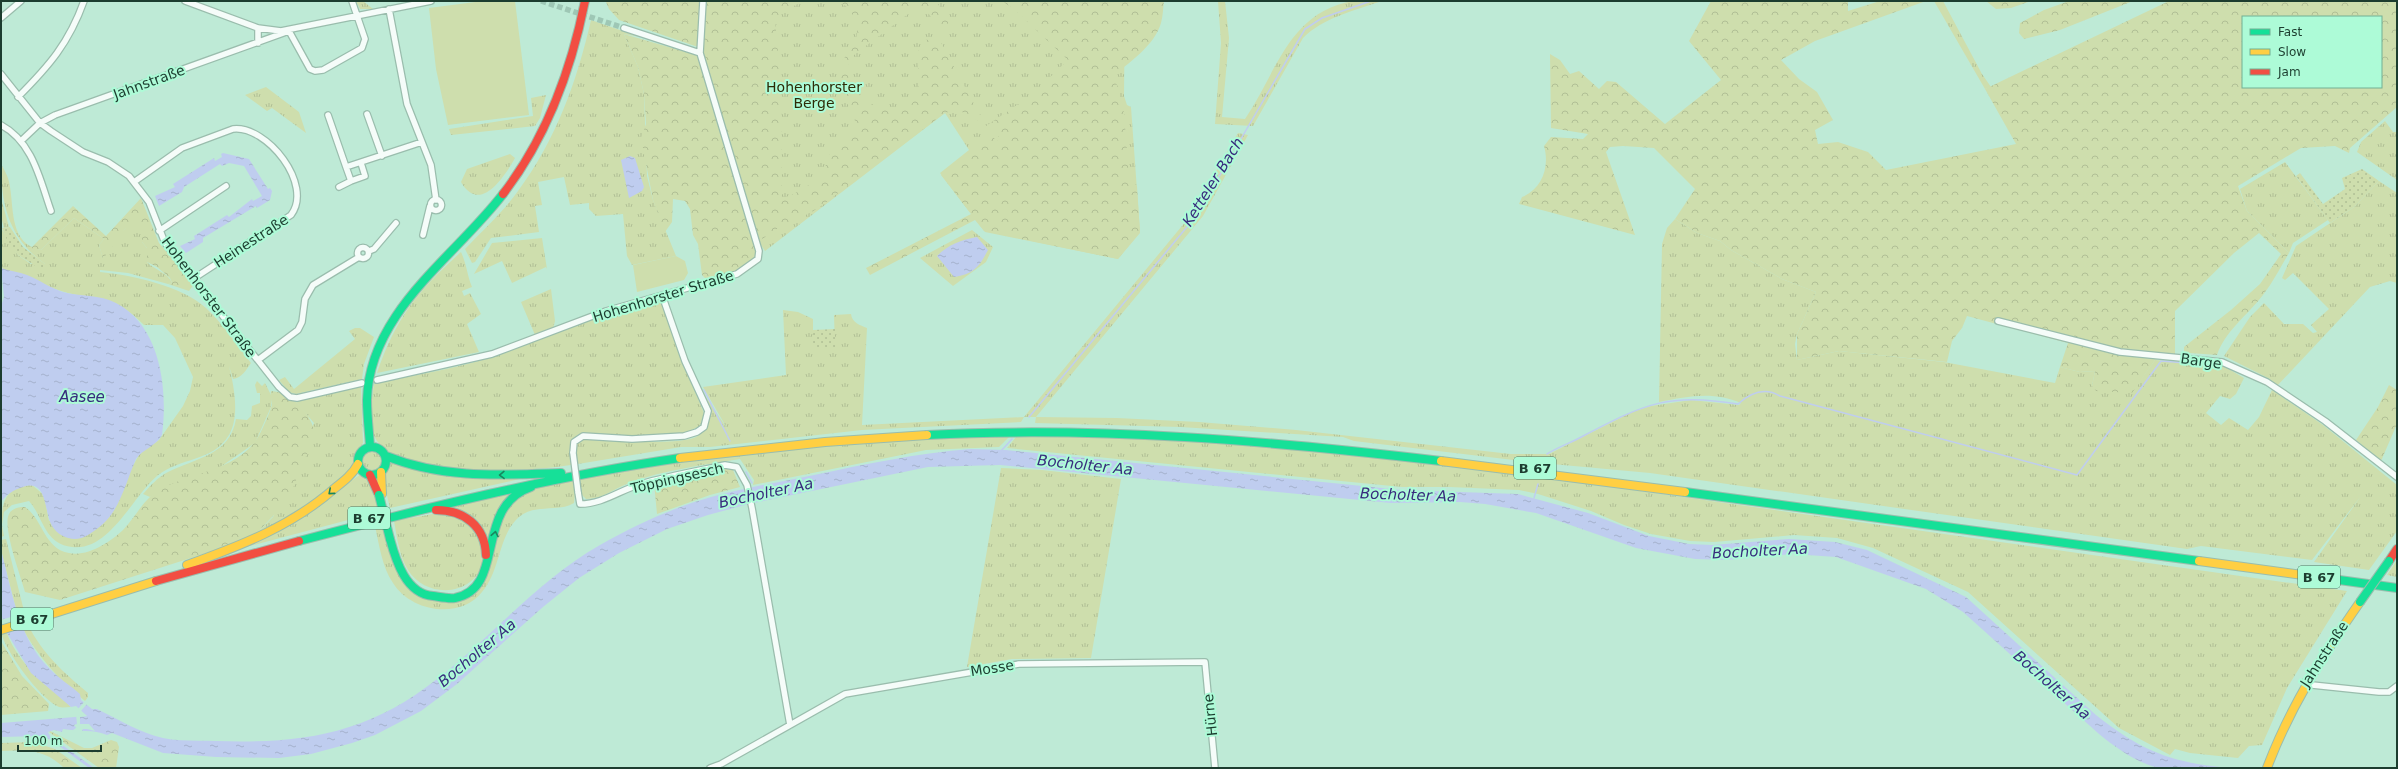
<svg xmlns="http://www.w3.org/2000/svg" width="2398" height="769" font-family="'DejaVu Sans',sans-serif">
<defs>
<pattern id="grass-tufts" width="24" height="20" patternUnits="userSpaceOnUse"><rect width="24" height="20" fill="#cedead"/><path d="M3 7l-1-3M5 7V3M7 7l1-3M15 17l-1-3M17 17v-4M19 17l1-3" fill="none" stroke="#b0bf95"/></pattern>
<pattern id="forest-crowns" width="20" height="18" patternUnits="userSpaceOnUse"><rect width="20" height="18" fill="#cedead"/><path d="M2 6a3 3 0 1 1 6 0M12 15a3 3 0 1 1 6 0" fill="none" stroke="#b0bf95"/></pattern>
<pattern id="garden-dots" width="8" height="8" patternUnits="userSpaceOnUse"><rect width="8" height="8" fill="#cedead"/><path d="M2 2h.1M6 6h.1" fill="none" stroke="#b0bf95" stroke-width="1.8" stroke-linecap="round"/></pattern>
<pattern id="water-ripples" width="26" height="14" patternUnits="userSpaceOnUse"><rect width="26" height="14" fill="#bfcdef"/><path d="M2 4q2-2 4 0t4 0M15 11q2-2 4 0t4 0" fill="none" stroke="#a4b1cd"/></pattern>
</defs>
<rect width="100%" height="100%" fill="#beead6"/>
<!-- grass -->
<path fill="url(#grass-tufts)" d="M 356,1 L 363,1 L 373,9 L 360,9 Z
M 705,1 L 1125,1 L 1124,96 L 1127,105 L 1131,107 L 1140,232 L 1118,259 L 984,231 L 940,173 L 969,150 L 945,113 L 765,251 L 759,242 L 707,70 Z
M 1218,1 L 1225,1 L 1229,38 L 1222,117 L 1245,119 C 1277,72 1289,11 1354,1 C 1363,0 1373,1 1382,1 C 1354,11 1324,17 1303,38 L 1253,126 L 1215,124 L 1221,43 Z
M 1934,1 L 1943,1 L 1982,74 L 1991,87 L 1985,89 Z
M 591,20 L 640,37 L 624,34 L 638,67 L 644,94 L 647,176 L 653,200 L 676,256 L 632,265 L 627,256 L 623,214 L 596,216 L 589,209 L 589,203 L 570,205 L 564,177 L 538,182 L 542,205 L 535,206 L 539,232 L 491,238 L 475,262 L 472,263 L 465,249 C 483,230 503,212 518,191 C 556,140 577,81 591,20 Z
M 266,87 L 299,112 L 306,133 L 272,108 L 267,111 L 245,95 Z
M 546,95 L 540,118 L 535,126 L 451,135 L 449,129 L 533,116 L 531,98 Z
M 2385,121 L 2393,132 L 2397,132 L 2397,180 L 2357,152 L 2361,142 Z
M 1238,133 L 1248,135 L 1203,216 L 1036,417 L 1117,418 L 1199,422 L 1296,430 L 1511,454 L 1549,454 L 1632,412 L 1651,406 L 1691,400 L 1739,405 L 1741,403 C 1714,391 1688,396 1659,402 L 1662,244 L 1667,228 L 1675,219 L 1697,233 L 1720,241 L 1731,250 L 1782,279 L 1816,292 L 1797,334 L 1795,344 L 1797,360 L 1839,351 L 1944,362 L 2055,383 L 2060,367 L 2080,372 L 2095,371 L 2092,386 L 2132,392 L 2155,360 L 2222,365 L 2244,378 L 2236,394 L 2230,399 L 2220,396 L 2206,413 L 2221,425 L 2229,418 L 2248,430 L 2259,417 L 2272,390 L 2323,425 L 2397,485 L 2397,531 L 2369,570 L 2314,562 L 2361,496 L 2312,560 L 2201,546 L 2187,549 L 1650,473 L 1530,462 L 1354,441 L 1343,437 L 1180,427 L 1035,423 L 1036,417 L 1024,417 L 1021,422 L 862,430 L 710,447 L 681,447 L 578,464 L 575,448 L 578,441 L 585,438 C 607,440 677,446 696,437 C 702,433 709,425 710,417 C 712,409 705,399 702,391 L 728,430 L 703,387 L 786,375 L 783,310 L 798,312 L 813,319 L 813,347 L 835,348 L 834,315 L 851,314 C 852,323 860,325 867,328 L 862,425 L 1024,417 L 1191,215 Z
M 510,154 L 515,158 C 505,176 480,215 461,182 L 467,169 Z
M 2285,162 L 2328,220 L 2293,243 L 2289,253 L 2247,211 L 2240,189 Z
M 1,164 C 5,171 9,178 10,187 C 14,211 10,244 41,250 L 74,218 L 104,239 L 99,245 L 103,258 C 111,248 127,218 142,221 L 142,242 L 147,248 L 147,262 C 154,270 168,272 172,283 L 168,284 L 128,273 L 100,270 L 100,272 C 132,275 182,286 206,308 C 223,324 237,345 251,363 C 246,370 242,378 233,379 L 229,366 C 234,386 240,416 229,435 C 213,462 180,457 157,476 C 133,496 109,552 72,547 C 44,544 44,518 29,501 L 12,505 L 4,512 L 2,525 L 4,536 L 1,537 C 1,511 0,486 32,485 L 44,495 L 49,521 L 129,473 L 140,453 L 159,440 L 183,406 L 190,391 L 193,377 L 175,338 L 163,325 L 144,325 C 111,291 94,303 55,289 C 37,283 19,275 1,268 L 1,228 L 18,255 L 31,264 L 45,264 C 10,239 1,207 1,164 Z
M 2379,181 L 2397,193 L 2397,283 L 2390,281 L 2370,287 L 2277,386 L 2269,381 L 2270,379 L 2224,356 L 2250,317 L 2264,303 L 2284,324 L 2303,324 L 2313,333 L 2317,332 L 2311,325 L 2329,309 L 2293,273 L 2285,280 L 2282,278 L 2296,246 L 2354,207 Z
M 1,198 L 9,227 L 4,228 L 1,217 Z
M 972,230 L 993,247 L 986,262 L 953,286 L 920,258 Z
M 542,238 L 547,269 L 546,267 L 512,283 L 502,261 L 474,274 L 492,243 Z
M 461,252 C 467,265 467,275 472,287 L 462,291 L 464,296 L 470,293 L 481,314 L 467,324 L 479,352 L 377,373 C 396,317 418,291 461,252 Z
M 551,289 L 555,321 L 553,329 L 535,335 L 521,302 Z
M 661,299 L 680,355 L 704,413 L 700,426 L 685,433 L 625,437 L 579,434 L 571,442 L 571,465 C 529,472 403,478 377,441 C 367,427 372,399 374,384 C 417,374 462,368 504,353 C 556,334 606,309 661,299 Z
M 355,328 L 360,328 L 374,337 L 364,364 L 362,379 L 296,394 L 289,392 L 279,380 L 285,377 L 294,389 L 355,339 L 349,331 Z
M 257,381 L 262,386 L 265,383 L 272,397 L 271,407 L 255,443 L 216,470 L 170,486 L 150,497 L 143,494 C 150,486 158,477 168,472 C 196,458 230,455 236,419 L 247,420 L 251,416 L 252,406 L 260,403 L 260,393 L 257,393 L 255,385 Z
M 361,387 L 363,443 C 355,452 358,460 353,468 C 334,493 285,518 257,533 L 273,517 L 314,423 L 295,401 Z
M 1010,436 L 999,447 L 926,450 L 753,485 L 754,480 L 740,459 C 703,465 664,470 629,483 C 613,489 603,499 586,499 L 582,495 L 580,479 L 738,453 L 900,439 Z
M 1016,437 L 1172,437 L 1429,461 L 2347,591 L 2287,688 L 2262,745 L 2249,746 L 2238,758 L 2190,753 L 2175,749 L 2170,755 L 2119,728 L 1968,592 L 1873,548 L 1837,538 L 1794,535 L 1714,542 L 1690,541 L 1651,534 L 1624,525 L 1591,511 L 1538,494 L 1519,490 L 1449,487 L 1402,487 L 1007,448 Z
M361 460a11 11 0 1 1 22 0a11 11 0 1 1-22 0Z
M 390,462 L 520,479 L 390,508 L 383,479 Z
M 1001,468 L 1042,470 L 1121,479 L 1091,658 L 1012,659 L 967,667 Z
M 360,475 L 366,477 L 374,488 L 378,512 L 246,547 Z
M 573,480 L 575,494 L 574,503 C 558,513 536,503 519,517 C 498,535 501,570 482,592 C 460,620 411,612 393,583 C 382,567 379,544 375,526 L 381,524 L 398,572 L 436,601 L 453,601 L 475,589 L 506,506 L 525,491 Z
M 514,492 L 489,546 L 484,532 L 440,508 L 465,500 Z
M 444,512 C 460,515 475,523 480,540 C 481,545 485,552 484,557 C 479,596 427,601 408,570 C 399,556 397,537 394,521 Z
M 6,539 L 24,611 L 17,613 L 1,550 L 1,540 Z
M 2397,560 L 2397,577 L 2387,575 Z
M 1,614 C 12,662 39,676 71,707 C 67,707 62,708 59,707 C 41,700 5,651 1,632 C 0,626 1,619 1,614 Z
M 28,625 C 43,654 63,672 88,693 L 88,697 L 85,701 C 59,680 37,656 22,627 Z"/>
<!-- forest -->
<path fill="url(#forest-crowns)" fill-rule="evenodd" d="M 701,1 L 698,47 L 619,20 L 609,9 L 606,2 Z
M 706,1 L 803,1 L 781,13 L 775,20 L 781,83 L 782,198 C 794,196 816,182 823,172 C 827,165 827,155 833,149 C 840,140 852,137 857,126 C 851,109 838,86 839,70 C 840,60 849,54 853,46 C 863,31 854,8 838,1 L 935,1 L 948,16 L 949,22 L 946,27 L 937,28 L 930,15 L 923,10 L 912,11 L 854,55 C 830,84 880,120 908,107 C 932,89 906,56 925,40 L 934,39 L 940,41 L 986,126 L 1030,96 L 1068,60 L 1015,10 L 1002,1 L 1164,1 C 1163,8 1163,16 1161,23 C 1155,45 1128,64 1111,77 L 1120,89 L 1120,106 L 1124,112 L 1129,178 L 1137,186 L 1140,233 L 1118,259 L 985,232 L 975,220 L 870,275 L 866,268 L 971,214 L 941,175 L 991,136 L 999,142 L 1005,140 C 986,132 969,103 945,113 L 817,209 L 786,225 L 782,222 L 779,224 L 776,231 L 760,240 L 754,230 L 702,52 Z
M 1711,1 L 1848,1 L 1848,11 L 1880,1 L 1926,1 L 1815,41 L 1781,60 L 1799,79 L 1817,92 L 1833,120 L 1815,130 L 1818,144 L 1838,142 L 1868,152 L 1886,170 L 2016,144 L 1985,89 L 2169,1 L 2397,1 L 2397,107 L 2350,148 L 2349,153 L 2335,146 L 2301,148 L 2238,186 L 2247,211 L 2289,253 C 2280,268 2271,286 2259,300 C 2244,318 2225,332 2217,355 L 2190,353 L 2190,356 L 2184,355 L 2184,347 L 2231,310 L 2260,284 L 2281,254 L 2259,233 L 2234,253 L 2175,311 L 2175,355 L 2155,360 L 2132,393 L 2096,391 L 2092,386 L 2095,371 L 2080,372 L 2060,367 L 2068,343 L 1967,316 L 1962,328 L 1952,341 L 1947,362 L 1839,351 L 1797,360 L 1797,334 L 1816,292 L 1782,279 L 1731,250 L 1720,241 L 1697,233 L 1675,219 L 1695,189 L 1654,148 L 1623,146 L 1610,147 L 1606,152 L 1635,235 L 1519,204 L 1522,197 C 1542,189 1550,167 1544,146 L 1551,137 L 1583,139 L 1588,134 L 1551,128 L 1550,54 L 1560,60 L 1570,74 L 1579,71 L 1599,89 L 1607,81 L 1616,82 L 1665,124 L 1721,80 L 1689,41 ZM 2243,17 L 2381,17 L 2381,87 L 2243,87 Z
M 1986,1 L 2031,1 L 2011,8 L 1996,9 Z
M 2069,1 L 2133,1 L 2060,30 L 2024,39 L 2019,33 L 2020,23 L 2044,10 Z
M 624,34 L 696,55 L 700,59 L 750,231 L 757,246 L 755,259 L 737,272 L 707,280 L 702,275 L 698,244 L 693,235 L 690,209 L 685,201 L 673,199 L 672,222 L 665,232 L 653,200 L 641,138 L 646,124 L 644,94 L 638,67 Z
M 141,198 L 159,243 L 194,284 L 189,291 L 168,284 L 172,283 L 170,278 L 157,267 L 147,262 L 147,248 L 142,242 L 142,224 L 139,221 L 125,229 L 103,259 L 99,245 L 104,239 L 74,218 L 41,250 L 31,248 L 73,206 L 106,236 Z
M 2389,385 L 2397,390 L 2397,424 L 2381,461 L 2356,440 L 2378,407 Z
M 271,391 C 292,392 312,415 315,434 L 288,500 L 257,533 L 222,548 L 60,600 L 25,592 C 21,577 2,527 9,514 C 12,508 19,507 25,507 C 43,519 44,549 69,553 C 88,557 110,542 123,530 C 133,520 140,506 150,497 C 179,472 227,476 254,443 C 259,438 270,412 272,405 C 272,399 270,395 271,391 Z
M 728,468 L 733,470 L 740,487 L 710,495 L 657,514 L 654,483 Z
M 1,641 L 22,676 L 49,704 L 48,711 L 1,715 Z
M 50,731 L 84,748 L 92,748 L 111,740 L 117,742 L 119,747 L 116,768 L 99,768 L 49,732 Z
M 33,742 L 55,749 L 82,768 L 64,768 C 45,749 26,750 1,751 L 1,743 Z"/>
<!-- garden -->
<path fill="url(#garden-dots)" d="M 2362,169 L 2379,181 L 2354,207 L 2330,223 L 2296,176 L 2300,173 L 2323,204 L 2345,189 L 2342,178 Z
M 10,227 L 23,247 L 45,264 L 42,270 L 18,255 L 8,242 L 2,228 Z
M 835,329 L 835,348 L 813,348 L 813,330 Z"/>
<!-- pitch -->
<path fill="#cedead" d="M 483,1 L 515,1 L 529,115 L 448,125 L 436,69 L 429,8 Z
M 676,256 L 685,261 L 688,273 L 684,280 L 637,292 L 633,265 Z"/>
<!-- water -->
<path fill="url(#water-ripples)" fill-rule="evenodd" d="M 223,153 L 249,159 L 268,189 L 270,188 L 272,191 L 270,200 L 257,208 L 256,206 L 203,238 L 203,242 L 186,253 L 180,246 L 195,239 L 194,236 L 227,215 L 229,217 L 252,199 L 253,201 L 262,196 L 244,166 L 229,163 L 222,166 L 220,164 L 184,187 L 182,192 L 159,206 L 155,196 L 175,187 L 173,184 L 214,158 L 215,161 L 222,157 L 221,154 Z
M 630,156 L 635,158 L 644,187 L 642,191 L 629,198 L 621,160 Z
M 977,237 L 988,250 C 979,267 974,274 954,277 L 937,256 C 949,244 961,240 977,237 Z
M 1,268 C 10,271 19,272 27,275 C 40,280 50,288 63,292 C 80,297 100,294 116,303 C 161,326 168,390 162,435 C 156,446 143,449 136,459 C 124,486 120,514 94,531 C 88,535 83,539 75,539 C 66,539 57,534 52,526 C 44,513 48,478 23,487 C 13,490 7,494 1,502 L 1,306 L 4,297 Z
M 971,449 L 1006,450 L 1402,490 L 1518,494 L 1588,513 L 1649,536 L 1689,544 L 1712,545 L 1789,539 L 1835,542 L 1867,550 L 1966,597 L 2096,715 C 2141,751 2172,763 2230,768 C 2212,768 2169,769 2155,767 C 2134,761 2115,747 2099,734 L 1963,612 L 1926,589 L 1836,557 L 1793,554 L 1726,560 L 1695,559 L 1636,548 L 1536,513 L 1485,504 L 1460,502 L 1391,503 L 1000,465 L 928,467 L 749,504 L 708,515 L 667,529 L 619,553 L 579,578 L 543,607 L 457,684 L 421,711 L 375,735 L 352,743 L 311,754 L 279,758 L 216,757 L 163,753 L 112,733 L 107,735 C 94,729 78,732 63,729 L 62,732 L 54,730 L 48,732 L 50,736 L 94,768 L 89,768 L 51,740 L 41,736 L 1,737 L 1,723 L 87,716 L 76,706 L 71,707 L 31,673 L 7,633 L 1,614 L 1,550 C 12,591 18,637 49,668 C 58,678 70,685 80,694 L 81,700 L 92,709 L 97,709 C 118,719 140,733 163,738 C 180,742 199,740 216,741 C 302,744 368,734 437,679 C 493,636 538,580 600,545 C 635,525 672,508 711,497 C 744,488 780,482 814,475 C 866,464 918,453 971,449 ZM 88,724 L 91,729 L 77,729 L 74,725 Z"/>
<!-- pier -->
<path fill="#beead6" d="M 20,614 L 23,625 L 5,632 L 1,620 Z
M 84,702 L 87,704 L 81,711 L 87,716 L 80,717 L 80,724 L 89,724 L 95,731 L 83,728 L 81,734 L 75,733 L 72,731 L 77,727 L 74,725 L 77,724 L 76,715 L 83,715 L 77,710 Z"/>
<g fill="none" stroke-linecap="round" stroke-linejoin="round">
<!-- stream -->
<path stroke="#bfcdef" stroke-width="1.5" d="M 704,390 L 730,441
M 1029,417 L 1196,216 L 1305,29 L 1322,18 L 1371,1
M 1001,451 L 1012,439
M 1547,454 C 1558,447 1573,442 1585,435 C 1646,403 1669,393 1738,404 C 1750,393 1765,387 1780,396 L 2077,475 L 2161,361 L 2188,363
M 746,472 L 752,483
M 1534,498 L 1538,484
M 726,768 L 734,768"/>
<!-- street-tunnel -->
<path stroke="#9ec7b5" stroke-width="5.5" stroke-dasharray="5.5 3" stroke-linecap="butt" d="M 541,1 L 624,28"/>
<defs>
<path id="street" d="M 185,1 L 258,28 L 281,31 L 431,1
M 389,9 L 407,104 L 431,165 L 436,200
M 1,18 L 21,1
M 624,28 L 700,53
M 258,43 L 258,28
M 1,74 L 40,123 L 51,131 L 83,152 L 108,162 L 129,176 L 149,202 L 165,243 L 279,387 L 290,397 L 297,398 L 362,383
M 18,97 C 49,66 69,43 84,1
M 367,114 L 382,156
M 328,115 L 346,167
M 1,125 C 33,142 40,180 51,211
M 21,141 L 40,123 L 55,115 L 289,31 L 310,69 L 315,71 L 323,70 L 362,48 L 365,39 L 352,1
M 361,163 L 365,176 L 351,181 L 346,167 L 422,142
M 134,182 L 182,148 L 233,129 C 267,125 314,185 291,215 L 193,279
M 339,187 L 351,181
M430.5 205a5.5 5.5 0 1 1 11 0a5.5 5.5 0 1 1-11 0Z
M 159,231 L 226,186
M 423,235 L 430,206
M357.5 253a5.5 5.5 0 1 1 11 0a5.5 5.5 0 1 1-11 0Z
M 369,251 L 374,249 L 396,223
M 1998,321 L 2120,352 L 2222,362 L 2267,382 L 2325,421 L 2397,477
M 258,360 L 298,330 L 302,322 L 305,299 L 313,285 L 359,257
M 377,380 L 492,354 L 606,311 L 737,274 L 758,259 L 759,251 L 700,53 L 703,1
M 573,453 L 574,442 L 583,436 L 632,439 L 684,436 L 697,432 L 704,427 L 708,411 L 685,361 L 662,295
M 578,492 L 580,504 C 603,504 620,490 641,484 C 668,476 697,471 725,465 L 737,467 L 747,485 L 752,508 L 790,725
M 2305,682 L 2312,685 L 2379,692 L 2389,692 L 2397,686
M 710,768 L 721,764 L 845,694 L 1019,664 L 1205,662 L 1215,768"/>
<path id="fast" d="M 927,435 C 1099,426 1271,441 1441,461
M 370,446 C 369,431 367,415 367,400 C 369,312 454,258 503,194
M358 461a14 14 0 1 1 28 0a14 14 0 1 1-28 0Z
M 386,456 C 443,479 501,475 561,473
M 1685,492 L 2199,561
M 390,539 C 396,561 406,594 433,596 C 440,597 448,599 455,598 C 507,588 473,507 531,487
M 299,541 C 425,508 550,477 680,458
M 2332,579 L 2397,588"/>
<path id="slow" d="M 680,458 L 825,442 L 927,435
M 1441,461 L 1685,492
M 381,472 L 382,494
M 2199,561 L 2332,579
M 187,565 C 240,546 292,526 335,488 C 344,481 353,474 358,464
M 1,630 L 156,581
M 2267,768 C 2290,707 2323,655 2360,602"/>
<path id="jam" d="M 503,194 C 547,137 571,71 585,1
M 370,475 L 378,493
M 436,510 C 464,510 485,526 486,555
M 2389,561 L 2397,549
M 156,581 L 299,541"/>
</defs>
<!-- street casing -->
<use href="#street" stroke="#9abdad" stroke-width="8"/>
<!-- fast casing -->
<use href="#fast" stroke="#9abdad" stroke-width="10"/>
<!-- slow casing -->
<use href="#slow" stroke="#9abdad" stroke-width="10"/>
<!-- jam casing -->
<use href="#jam" stroke="#9abdad" stroke-width="10"/>
<!-- street -->
<use href="#street" stroke="#f5fcf9" stroke-width="5.5"/>
<!-- fast -->
<use href="#fast" stroke="#16e098" stroke-width="8"/>
<!-- slow -->
<use href="#slow" stroke="#ffcf43" stroke-width="8"/>
<!-- jam -->
<use href="#jam" stroke="#f24e42" stroke-width="8"/>
<defs>
<path id="street-bridge" d="M 573,453 L 578,492"/>
<path id="fast-bridge" d="M 379,495 L 390,539
M 2360,602 L 2389,561"/>
</defs>
<!-- street-bridge casing -->
<use href="#street-bridge" stroke="#9abdad" stroke-width="8" stroke-linecap="butt"/>
<!-- fast-bridge casing -->
<use href="#fast-bridge" stroke="#9abdad" stroke-width="10" stroke-linecap="butt"/>
<!-- street-bridge -->
<use href="#street-bridge" stroke="#f5fcf9" stroke-width="5.5"/>
<!-- fast-bridge -->
<use href="#fast-bridge" stroke="#16e098" stroke-width="8"/>
</g>
<!-- one-way arrows -->
<defs><path id="oneway-chevron" d="M-2-3.5L2.5 0L-2 3.5" fill="none" stroke-width="1.6" stroke-linecap="round" stroke-linejoin="round"/></defs>
<g stroke="#19865e">
<use href="#oneway-chevron" transform="translate(502 475) rotate(179)"/>
<use href="#oneway-chevron" transform="translate(331 492) rotate(139)"/>
<use href="#oneway-chevron" transform="translate(495 534) rotate(-79)"/>
</g>
<g text-anchor="middle" dominant-baseline="central" stroke-width="4" stroke-linejoin="round" paint-order="stroke">
<!-- shield labels -->
<g fill="#adfbd7" stroke="#487661" stroke-width="1">
<rect x="1514" y="457" width="42" height="22" rx="3"/>
<rect x="348" y="507" width="42" height="22" rx="3"/>
<rect x="2298" y="566" width="42" height="22" rx="3"/>
<rect x="11" y="608" width="42" height="22" rx="3"/>
</g>
<g font-size="13" font-weight="bold" fill="#1c3d2f">
<text x="1535" y="468">B 67</text>
<text x="369" y="518">B 67</text>
<text x="2319" y="577">B 67</text>
<text x="32" y="619">B 67</text>
</g>
<!-- street labels -->
<g font-size="14" fill="#1c3d2f" stroke="#adfbd7">
<text transform="translate(149 82) rotate(-20)">Jahnstraße</text>
<text transform="translate(251 241) rotate(-33)">Heinestraße</text>
<text transform="translate(663 296) rotate(-17)">Hohenhorster Straße</text>
<text transform="translate(209 297) rotate(53)">Hohenhorster Straße</text>
<text transform="translate(2201 361) rotate(8)">Barge</text>
<text transform="translate(677 478) rotate(-13)">Töppingsesch</text>
<text transform="translate(2324 654) rotate(-57)">Jahnstraße</text>
<text transform="translate(992 668) rotate(-9)">Mosse</text>
<text transform="translate(1210 715) rotate(-96)">Hürne</text>
</g>
<!-- park labels -->
<g font-size="14" fill="#2e2b07" stroke="#adfbd7">
<text x="814" y="87">Hohenhorster<tspan x="814" dy="16">Berge</tspan></text>
</g>
<!-- water labels -->
<g font-size="15" font-style="italic" fill="#372c7d" stroke="#adfbd7">
<text transform="translate(1213 182) rotate(-58)">Ketteler Bach</text>
<text x="82" y="397">Aasee</text>
<text transform="translate(1085 465) rotate(6)">Bocholter Aa</text>
<text transform="translate(766 493) rotate(-12)">Bocholter Aa</text>
<text transform="translate(1408 495) rotate(2)">Bocholter Aa</text>
<text transform="translate(1760 551) rotate(-3)">Bocholter Aa</text>
<text transform="translate(477 653) rotate(-40)">Bocholter Aa</text>
<text transform="translate(2052 685) rotate(41)">Bocholter Aa</text>
</g>
</g>
<!-- border -->
<rect width="2398" height="769" fill="none" stroke="#1c3d2f" stroke-width="4"/>
<!-- legend -->
<rect x="2242" y="16" width="140" height="72" fill="#adfbd7" stroke="#73af94"/>
<rect x="2250" y="29" width="20" height="6" fill="#16e098" stroke="#73af94"/>
<text x="2278" y="36" font-size="12" fill="#1c3d2f">Fast</text>
<rect x="2250" y="49" width="20" height="6" fill="#ffcf43" stroke="#73af94"/>
<text x="2278" y="56" font-size="12" fill="#1c3d2f">Slow</text>
<rect x="2250" y="69" width="20" height="6" fill="#f24e42" stroke="#73af94"/>
<text x="2278" y="76" font-size="12" fill="#1c3d2f">Jam</text>
<!-- scale -->
<path d="M18 745v6h83v-6" fill="none" stroke="#1c3d2f" stroke-width="2"/>
<text x="24" y="745" font-size="12" fill="#1c3d2f" stroke="#adfbd7" stroke-width="3" paint-order="stroke">100 m</text>
</svg>
